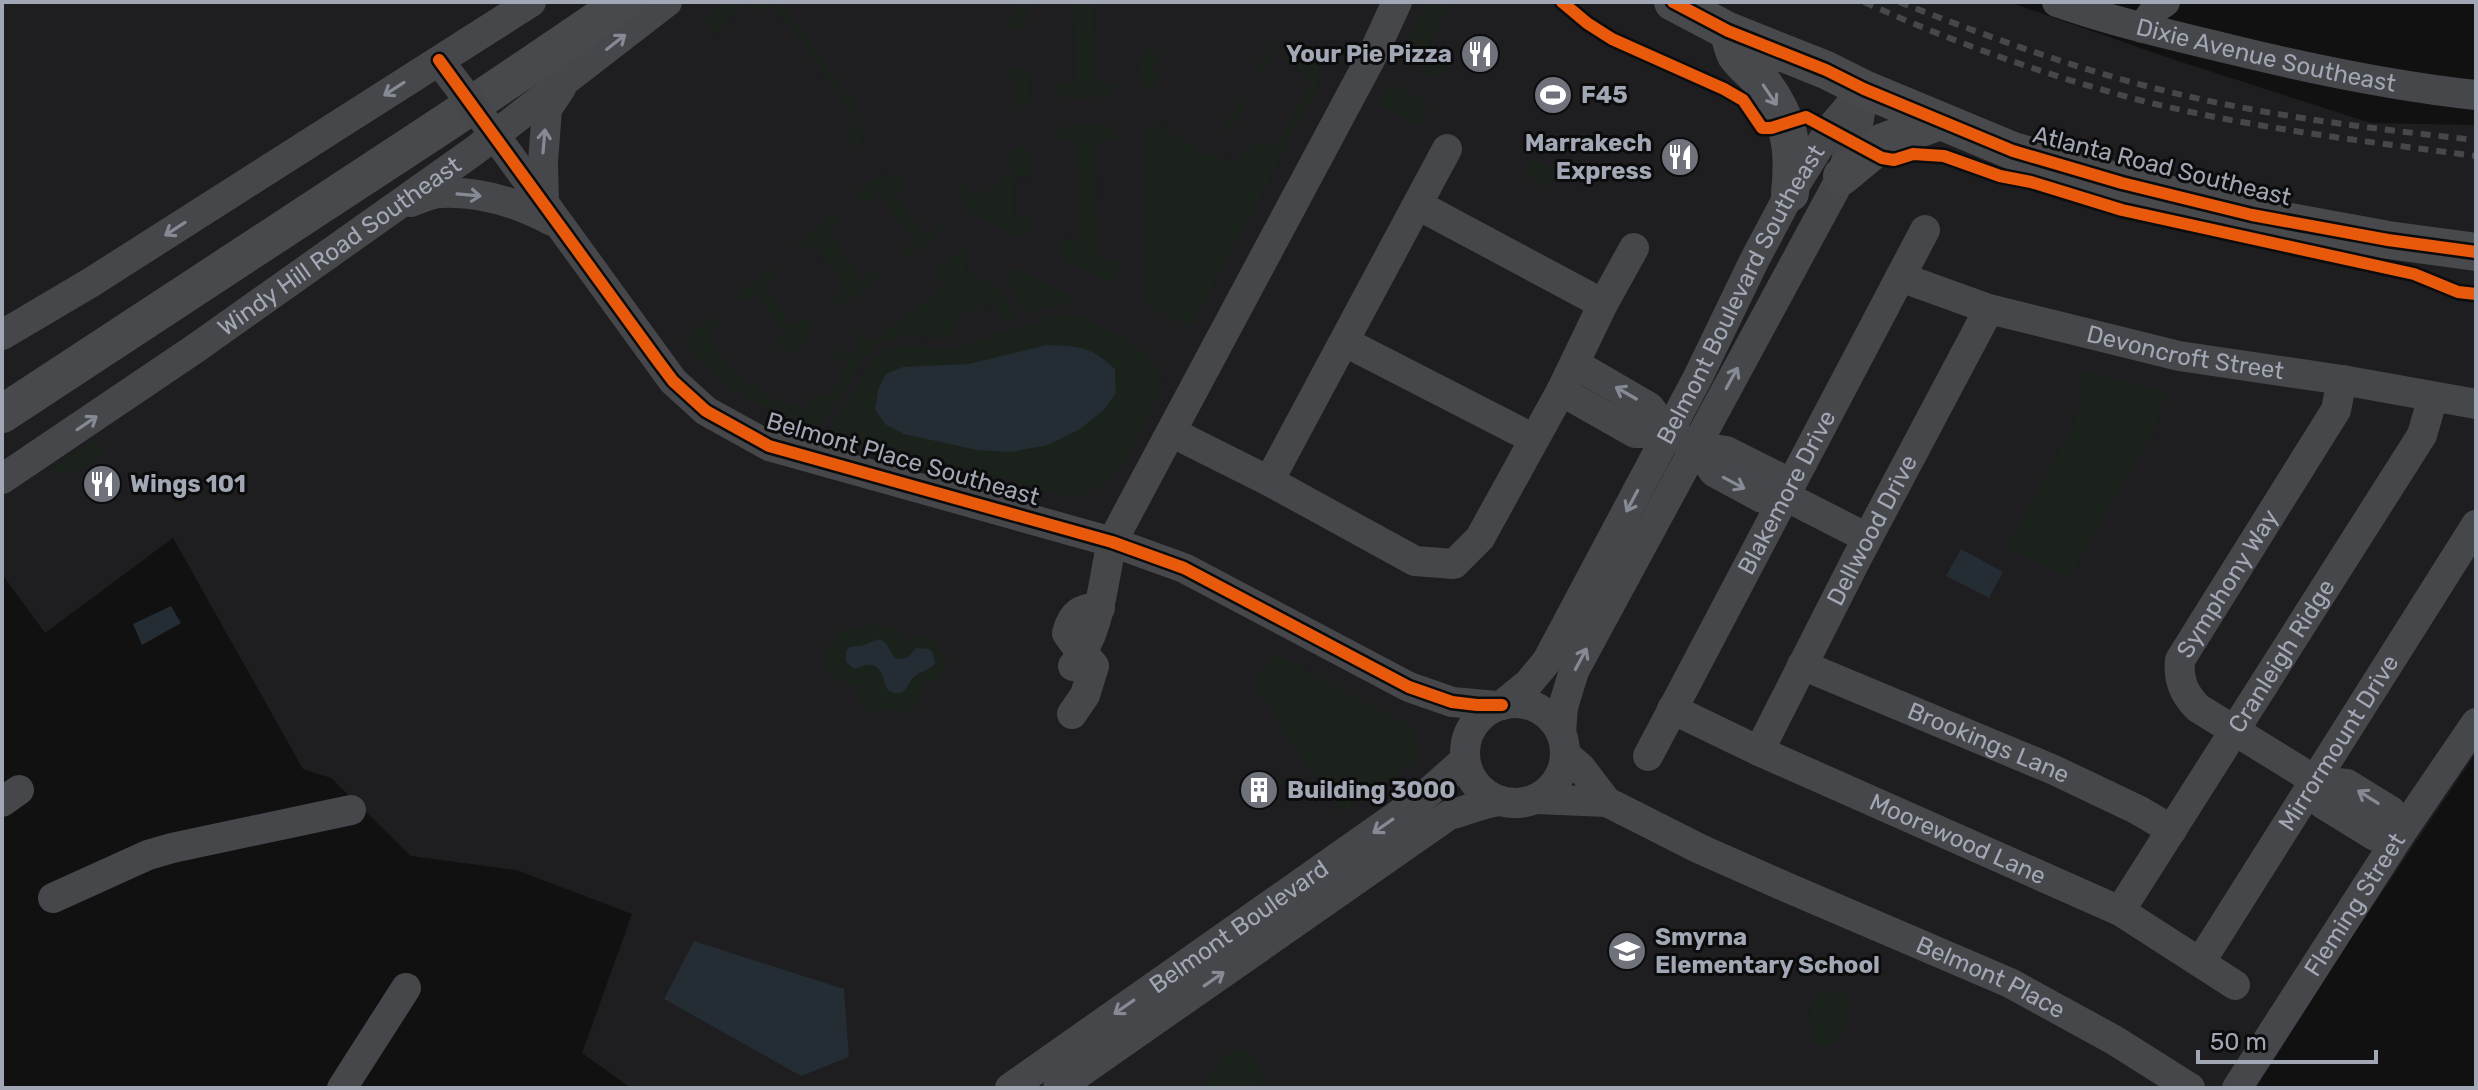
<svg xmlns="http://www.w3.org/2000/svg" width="2478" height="1090" font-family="Rubik,sans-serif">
<rect width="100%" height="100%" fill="#111112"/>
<!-- built -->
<path fill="#1e1e20" d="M 2,2 L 2009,2 L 2169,58 L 2371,123 L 2476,125 L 2476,753 L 2352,937 L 2256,1088 L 631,1088 L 582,1053 L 632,914 L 516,870 L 411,856 L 331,778 L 303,769 L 173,538 L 45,633 L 2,574 Z"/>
<!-- green -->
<path fill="#1b221c" d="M 727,2 L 780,2 L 861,112 L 863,133 L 858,147 L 854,148 L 845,134 L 859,122 L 773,3 L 757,12 L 748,3 L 727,18 L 727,24 L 713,34 L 704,21 Z
M 1016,2 L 1028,2 L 1026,26 L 1015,32 L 1004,19 L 1020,8 Z
M 1074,2 L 1093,2 L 1094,82 L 1113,85 L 1112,94 L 1108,97 L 1065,98 L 1057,91 L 1057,86 L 1061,83 L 1076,82 Z
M 1427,2 L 1451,2 L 1427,49 L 1451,63 L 1441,77 L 1437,77 L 1408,61 L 1401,53 Z
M 1274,40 L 1277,46 L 1263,73 L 1257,75 L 1255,69 Z
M 1150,49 L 1161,55 L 1152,71 L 1161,76 L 1150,91 L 1142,85 C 1140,72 1136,54 1150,49 Z
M 1309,60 L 1325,71 L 1315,79 L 1319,85 L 1191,326 C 1172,320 1147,310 1143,289 L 1143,130 L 1154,123 C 1173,134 1212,162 1233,160 C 1243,159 1252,147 1258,141 L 1276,148 L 1312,80 L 1298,69 L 1298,65 Z
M 1019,67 L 1024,68 L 1028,75 L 1029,100 L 1022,109 L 1019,109 L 1010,95 L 1018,89 L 1008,74 Z
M 1388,84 L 1394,84 L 1426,103 L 1427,107 L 1417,126 L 1378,104 Z
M 1241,98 L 1245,100 L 1246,104 L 1231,131 L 1226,133 L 1224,127 L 1238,101 Z
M 1105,125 L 1110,126 L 1114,133 L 1113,139 L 1095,142 L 1098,258 L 1113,259 L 1118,264 C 1118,272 1118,281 1107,282 L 1063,260 L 1058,249 L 1062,240 L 1078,239 L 1077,142 L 1060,141 L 1057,135 L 1061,127 L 1065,126 Z
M 1020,146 C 1033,149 1030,161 1031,172 L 1027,176 L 1012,177 L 1012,215 L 1031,218 L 1030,232 L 1021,237 C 1007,232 938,202 964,185 L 975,199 L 1015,171 L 1006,156 Z
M 1536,160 L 1555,170 L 1556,175 L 1549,188 L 1524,175 L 1532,162 Z
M 891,175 L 906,181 L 905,187 L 895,194 L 925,234 L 942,223 L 944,226 L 943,231 L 904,258 L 902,257 L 900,252 L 914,241 L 879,194 L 864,203 L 856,195 C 864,183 878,177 891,175 Z
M 835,213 L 839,221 L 827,232 L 861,280 L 875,271 L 877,270 L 880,275 L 879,279 L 839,307 L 834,300 L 848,289 L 813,243 L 799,252 L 795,249 L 796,244 Z
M 967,247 L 972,249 L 963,270 L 1003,292 L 1018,318 L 1009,322 L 1006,316 L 1000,318 L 994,302 L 953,317 L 958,331 L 951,334 L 953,340 C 920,334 881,330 860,363 C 853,373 849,386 842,397 C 835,407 826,417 819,427 C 758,410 727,391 683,344 C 689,333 702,324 712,317 L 717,317 L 720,322 L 706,335 L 737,376 L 776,400 L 806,408 L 814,394 L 818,393 L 830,398 L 847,364 L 831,354 L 838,342 L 848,354 L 860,345 L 851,332 L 855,329 L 860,330 L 869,343 L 944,288 L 936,276 L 937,269 Z
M 772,267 L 777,272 L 777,277 L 765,287 L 793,327 L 807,317 L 812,321 C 813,332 805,347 795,352 L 786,351 L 773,344 L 785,333 L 756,294 L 744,303 L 737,300 L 738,294 Z
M 1017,268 L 1072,296 L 1065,306 L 1051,307 L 1027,315 L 1013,290 L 1006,283 L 1013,270 Z
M 1058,315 C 1080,314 1097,325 1116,335 C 1139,348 1169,364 1158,395 C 1138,434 1120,494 1069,497 L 830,430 L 832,423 L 846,405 L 872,360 L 885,351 L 907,345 L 954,349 Z
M 2083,372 L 2167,392 L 2151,437 L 2123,481 L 2069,579 L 2007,548 L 2074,425 L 2081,400 Z
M 94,439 L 104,452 L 73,475 L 70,472 L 46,473 Z
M 871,621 L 873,624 L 891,627 L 905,640 L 918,636 L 935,640 L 946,656 C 945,677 938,680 921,683 L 922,691 L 917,706 L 910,708 L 905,714 L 886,708 L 876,712 L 866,710 L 858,695 L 861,693 L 860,687 C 852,684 843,684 836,679 C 814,662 829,635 849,627 L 858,629 Z
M 1274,654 L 1407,724 C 1415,734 1421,748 1417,760 L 1342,813 L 1281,729 L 1277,716 L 1254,683 Z
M 1823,991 L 1841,993 L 1850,998 C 1848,1018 1845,1030 1832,1046 L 1814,1045 L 1810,1018 L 1812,1001 Z
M 1235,1048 C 1257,1054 1263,1066 1263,1088 L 1208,1088 L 1207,1085 L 1219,1060 Z"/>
<!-- water -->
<path fill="#242c34" d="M 1047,345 C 1080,346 1092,347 1115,369 L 1116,393 L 1104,410 L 1080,429 L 1048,445 L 1011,452 L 977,450 L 904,434 L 885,424 L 875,409 L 878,390 L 886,374 L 903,367 L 968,364 Z
M 1961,549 L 2003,572 L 1989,598 L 1946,576 Z
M 171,606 L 181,623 L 142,645 L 133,624 Z
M 879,639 L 886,643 L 894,657 C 905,662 909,656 916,648 L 929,649 L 933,653 L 935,663 C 929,672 920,670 913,678 C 908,683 907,691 900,693 C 894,694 891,692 887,689 C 883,680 882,663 867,665 C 862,666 858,668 854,669 L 846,662 L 846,652 L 849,647 L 864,645 Z
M 694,941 L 844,989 L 849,1057 L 801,1076 L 664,999 Z"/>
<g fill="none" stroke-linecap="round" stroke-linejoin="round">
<!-- minor -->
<g stroke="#45474b" stroke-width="30">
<path id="s1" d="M 2057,2 C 2114,22 2171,35 2229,49 C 2311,69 2392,86 2476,95"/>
<path d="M 2142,28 L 2157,7 L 2165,2"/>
<path d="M 480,115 L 673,381 L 706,411 L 769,446 L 1112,542 L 1184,568 L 1409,687 L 1452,702 L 1497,706"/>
<path d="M 1447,149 L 1269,481 L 1415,561 L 1454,564 L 1480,538 L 1561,391 L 1603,304 L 1634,248"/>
<path d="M 411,202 C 420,199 431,193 441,193 C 480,191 518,203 552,221"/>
<path d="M 544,205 L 543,162 L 547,109 L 561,88"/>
<path d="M 1418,205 L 1603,304"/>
<path id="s2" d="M 1900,277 L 1989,309 L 2179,356 L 2342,380 L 2476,404"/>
<path d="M 2,335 L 90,283 L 531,2"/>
<path d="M 1345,342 L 1534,439"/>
<path d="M 1575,364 L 1649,407 L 1669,433 L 1695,446 L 1726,451 L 1776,476 L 1785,496"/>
<path d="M 1561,391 L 1635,433 L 1669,433"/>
<path d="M 1171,432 L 1269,481"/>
<path d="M 1695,446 L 1714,472 L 1762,498 L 1785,496 L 1867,538"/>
<path id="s3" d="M 2,479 L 196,348 L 474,151 L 667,2"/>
<path id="s4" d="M 1802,665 L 2054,770 L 2138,810 L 2172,830"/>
<path d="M 1073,666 C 1101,632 1102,584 1112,542 L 1372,56 L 1397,2"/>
<circle cx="1515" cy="753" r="50"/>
<path id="s5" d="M 1502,705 L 1528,684 L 1547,661 L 1698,377 L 1755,259 L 1790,193 L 1830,129 L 1864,89"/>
<path id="s6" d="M 1672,709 L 1759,751 L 2120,911 L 2235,985"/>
<path d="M 1072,714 L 1085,695 L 1094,666 C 1085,654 1074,646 1067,633 C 1072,614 1081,607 1100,608"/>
<path d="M 1561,733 L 1563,707 L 1574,671 L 1842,176 L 1849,150 L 1855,142 L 1864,89"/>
<path id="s7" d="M 1759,751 L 1857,558 L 1989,309"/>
<path id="s8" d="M 1565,754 L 1581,768 L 1607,802 L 1615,806 L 1700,849 L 1786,887 L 2010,983 L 2114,1040 L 2190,1088"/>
<path id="s9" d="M 1648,756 L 1925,230"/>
<path id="s10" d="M 2316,781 L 2323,804 L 2375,836 L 2401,833 L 2391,811 L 2347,784 L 2316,781 L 2198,708 C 2184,694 2178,680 2180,660 L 2336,410 L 2342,380"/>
<path d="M 1535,799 L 1607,802"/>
<path d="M 2,802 L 19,790"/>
<path d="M 53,898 L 148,855 L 172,848 L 351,810"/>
<path id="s11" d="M 2120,911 L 2422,435 L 2433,397"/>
<path id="s12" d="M 2201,961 L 2476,525"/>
<path d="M 342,1088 L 406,988"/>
<path id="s13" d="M 1010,1088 L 1422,798 L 1465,760"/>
<path d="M 1058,1088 L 1449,815 C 1466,811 1482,803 1500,801"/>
<path id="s14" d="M 2237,1088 L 2401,833 L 2476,723"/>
</g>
<!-- major -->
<path stroke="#48494c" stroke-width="38" d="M 1673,2 L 1728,31 L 1826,70 L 1864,89 L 2013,151 L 2122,183 L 2252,215 L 2388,240 L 2476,252
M 1728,31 C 1731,38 1732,48 1736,55 C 1743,65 1754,73 1762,82 C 1790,119 1795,148 1790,193
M 1842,176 L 1883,142 L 1940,121
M 2,414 L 450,120 L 624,2"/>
<!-- rail -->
<path stroke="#46474b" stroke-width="6" stroke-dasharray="10 8" stroke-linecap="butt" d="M 1864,2 C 1952,42 2045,75 2139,100 C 2250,128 2363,141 2476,156
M 1899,2 C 1971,30 2043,57 2117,78 C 2234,112 2356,127 2476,140"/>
<!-- minor-bridge -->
<path stroke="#45474b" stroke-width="30" d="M 446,70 L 480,115"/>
<defs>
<path id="cycleway" d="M 1562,2 L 1587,23 L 1612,39 L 1724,89 L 1743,100 L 1762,128 L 1771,128 L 1806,117 L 1882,158 L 1894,160 L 1913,154 L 1944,156 L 2000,176 L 2031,182 L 2122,210 L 2414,274 L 2458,292 L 2476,294
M 1673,2 L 1728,31 L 1826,70 L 1864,89 L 2013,151 L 2122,183 L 2252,215 L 2388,240 L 2476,252
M 439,60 L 658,361 L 673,381 L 706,411 L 769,446 L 1112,542 L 1184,568 L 1409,687 L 1452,702 L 1477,705 L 1502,705"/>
</defs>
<!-- cycleway casing -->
<use href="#cycleway" stroke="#0c0c0d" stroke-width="17"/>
<!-- cycleway -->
<use href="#cycleway" stroke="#e8590c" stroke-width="12"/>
</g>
<!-- one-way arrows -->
<defs><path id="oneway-shaft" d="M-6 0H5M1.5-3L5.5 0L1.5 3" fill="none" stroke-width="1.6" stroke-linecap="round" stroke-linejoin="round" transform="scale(2)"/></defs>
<g stroke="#858a94">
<use href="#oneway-shaft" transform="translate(616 42) rotate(-38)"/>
<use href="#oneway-shaft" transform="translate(394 89) rotate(147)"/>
<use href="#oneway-shaft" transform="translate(544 141) rotate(-85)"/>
<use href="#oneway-shaft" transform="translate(469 195) rotate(5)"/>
<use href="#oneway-shaft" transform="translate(175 229) rotate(147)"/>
<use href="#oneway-shaft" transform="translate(1732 378) rotate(-61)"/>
<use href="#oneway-shaft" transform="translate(1626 393) rotate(-150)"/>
<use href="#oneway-shaft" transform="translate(87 423) rotate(-34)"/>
<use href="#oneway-shaft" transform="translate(1734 483) rotate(28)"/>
<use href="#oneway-shaft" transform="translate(1632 501) rotate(118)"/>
<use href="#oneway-shaft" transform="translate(1581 659) rotate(-62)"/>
<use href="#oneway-shaft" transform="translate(2368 797) rotate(-148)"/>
<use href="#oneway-shaft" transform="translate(1383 826) rotate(145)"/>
<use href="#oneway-shaft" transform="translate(1214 979) rotate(-35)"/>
<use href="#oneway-shaft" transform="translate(1124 1007) rotate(145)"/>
</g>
<use stroke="#868b95" href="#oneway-shaft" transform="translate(1770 95) rotate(56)"/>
<!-- icons -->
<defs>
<symbol id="restaurant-disc" viewBox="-11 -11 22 22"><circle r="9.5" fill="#6f727b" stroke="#0c0c0d"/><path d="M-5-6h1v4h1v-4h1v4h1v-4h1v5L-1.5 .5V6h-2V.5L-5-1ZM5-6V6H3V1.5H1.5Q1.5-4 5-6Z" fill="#fff"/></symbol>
<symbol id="stadium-disc" viewBox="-11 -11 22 22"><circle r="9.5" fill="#6f727b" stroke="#0c0c0d"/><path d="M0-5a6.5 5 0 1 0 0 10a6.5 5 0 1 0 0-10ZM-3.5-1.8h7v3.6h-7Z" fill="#fff"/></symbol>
<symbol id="building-disc" viewBox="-11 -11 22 22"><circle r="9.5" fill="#6f727b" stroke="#0c0c0d"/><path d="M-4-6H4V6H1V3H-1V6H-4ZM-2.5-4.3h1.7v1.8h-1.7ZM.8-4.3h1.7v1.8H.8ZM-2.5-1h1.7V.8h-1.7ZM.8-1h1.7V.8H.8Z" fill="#fff"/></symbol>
<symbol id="school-disc" viewBox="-11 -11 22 22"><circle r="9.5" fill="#6f727b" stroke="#0c0c0d"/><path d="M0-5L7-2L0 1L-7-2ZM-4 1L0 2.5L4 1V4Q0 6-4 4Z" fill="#fff"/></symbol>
</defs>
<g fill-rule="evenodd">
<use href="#restaurant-disc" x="1458" y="32" width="44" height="44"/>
<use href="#stadium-disc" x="1531" y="73" width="44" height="44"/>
<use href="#restaurant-disc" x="1658" y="135" width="44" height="44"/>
<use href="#restaurant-disc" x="80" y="462" width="44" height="44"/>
<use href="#building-disc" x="1237" y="768" width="44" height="44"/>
<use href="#school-disc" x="1605" y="929" width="44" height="44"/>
</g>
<g text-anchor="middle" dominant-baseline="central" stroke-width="6" stroke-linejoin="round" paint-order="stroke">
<!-- poi labels -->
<g font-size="24" font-weight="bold" fill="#a1a7b4" stroke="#0c0c0d" text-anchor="start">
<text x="1452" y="54" text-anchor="end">Your Pie Pizza</text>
<text x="1581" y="95">F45</text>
<text x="1652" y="143" text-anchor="end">Marrakech<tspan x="1652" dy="28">Express</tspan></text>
<text x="130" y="484">Wings 101</text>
<text x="1287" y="790">Building 3000</text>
<text x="1655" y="937">Smyrna<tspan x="1655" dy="28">Elementary School</tspan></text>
</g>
<!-- street labels -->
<g font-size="24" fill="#a1a7b4" stroke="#0c0c0d">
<text stroke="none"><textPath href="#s1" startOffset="216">Dixie Avenue Southeast</textPath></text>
<text transform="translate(2162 166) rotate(14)">Atlanta Road Southeast</text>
<text stroke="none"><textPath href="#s3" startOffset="410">Windy Hill Road Southeast</textPath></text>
<text stroke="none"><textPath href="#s5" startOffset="478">Belmont Boulevard Southeast</textPath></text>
<text stroke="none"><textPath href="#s2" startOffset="296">Devoncroft Street</textPath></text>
<text transform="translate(903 459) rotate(16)">Belmont Place Southeast</text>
<text stroke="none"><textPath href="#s9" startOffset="298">Blakemore Drive</textPath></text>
<text stroke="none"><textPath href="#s7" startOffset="248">Dellwood Drive</textPath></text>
<text stroke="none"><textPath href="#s10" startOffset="500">Symphony Way</textPath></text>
<text stroke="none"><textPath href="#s11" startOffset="302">Cranleigh Ridge</textPath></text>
<text stroke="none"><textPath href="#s4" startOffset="202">Brookings Lane</textPath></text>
<text stroke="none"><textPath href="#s12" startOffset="258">Mirrormount Drive</textPath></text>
<text stroke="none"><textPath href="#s6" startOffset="314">Moorewood Lane</textPath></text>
<text stroke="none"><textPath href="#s14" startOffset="218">Fleming Street</textPath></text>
<text stroke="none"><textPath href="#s13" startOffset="280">Belmont Boulevard</textPath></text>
<text stroke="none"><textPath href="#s8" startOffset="486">Belmont Place</textPath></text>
</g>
</g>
<!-- border -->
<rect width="2478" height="1090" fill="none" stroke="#a1a7b4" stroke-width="8"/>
<!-- scale -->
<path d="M2198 1050v12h178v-12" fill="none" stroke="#a1a7b4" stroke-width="4"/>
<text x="2210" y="1050" font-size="24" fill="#a1a7b4" stroke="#0c0c0d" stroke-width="6" paint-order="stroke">50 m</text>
</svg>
